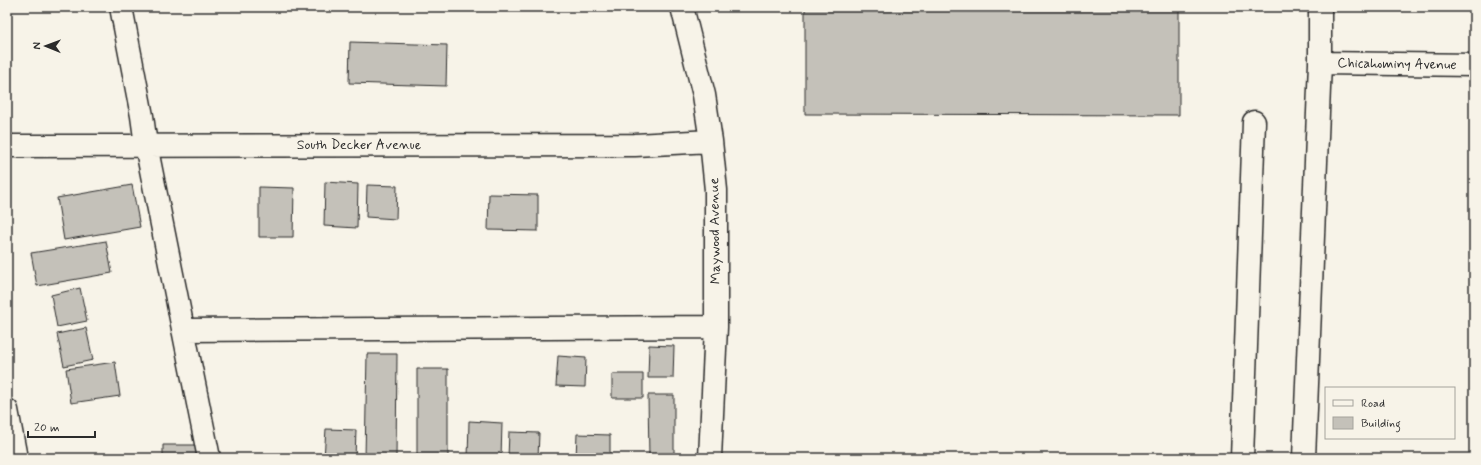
<svg xmlns="http://www.w3.org/2000/svg" width="1481" height="465" font-family="Mynerve,sans-serif">
<rect width="100%" height="100%" fill="#f7f3e8"/>
<filter id="ink" filterUnits="userSpaceOnUse"><feTurbulence type="fractalNoise" baseFrequency=".025" numOctaves="2"/><feDisplacementMap in="SourceGraphic" scale="8" xChannelSelector="R" yChannelSelector="G"/><feConvolveMatrix kernelMatrix="1 2 1 2 8 2 1 2 1" color-interpolation-filters="sRGB"/></filter>
<g filter="url(#ink)">
<!-- building -->
<path fill="#c4c1b9" stroke="#2b2b2b" d="M 805,7 L 1179,7 L 1179,115 L 805,114 Z
M 350,42 L 447,45 L 446,86 L 349,83 Z
M 325,182 L 358,184 L 357,228 L 324,226 Z
M 132,185 L 140,227 L 64,240 L 57,198 Z
M 367,185 L 397,186 L 396,219 L 366,217 Z
M 259,187 L 294,188 L 293,237 L 259,237 Z
M 489,194 L 538,195 L 538,231 L 488,230 Z
M 106,241 L 112,273 L 37,286 L 31,253 Z
M 80,288 L 87,321 L 57,327 L 51,295 Z
M 86,328 L 93,360 L 64,366 L 57,334 Z
M 649,345 L 674,346 L 673,378 L 648,378 Z
M 367,354 L 397,354 L 396,458 L 365,458 Z
M 558,356 L 586,358 L 585,387 L 556,386 Z
M 115,362 L 120,396 L 71,403 L 66,369 Z
M 417,369 L 448,369 L 448,458 L 417,458 Z
M 612,374 L 643,374 L 643,398 L 612,398 Z
M 648,395 L 674,395 L 674,458 L 649,458 Z
M 469,421 L 502,423 L 501,458 L 468,458 Z
M 326,429 L 356,430 L 355,458 L 324,458 Z
M 509,432 L 539,433 L 538,458 L 508,458 Z
M 577,434 L 610,435 L 610,458 L 576,458 Z
M 163,445 L 197,445 L 197,458 L 163,458 Z"/>
<g fill="none" stroke-linecap="round" stroke-linejoin="round">
<defs>
<path id="minor" d="M 121,7 L 142,116 L 146,145 L 209,458
M 682,7 L 704,95 L 711,141 L 716,190 L 716,327 L 710,458
M 1320,63 L 1474,65
M 7,146 L 635,145 L 711,141
M 183,330 L 716,327
M 1242,458 L 1254,122
M 1304,458 L 1320,63 L 1320,7"/>
<path id="major" d="M 7,410 L 16,458"/>
</defs>
<!-- minor casing -->
<use href="#minor" stroke="#2b2b2b" stroke-width="25"/>
<!-- major casing -->
<use href="#major" stroke="#2b2b2b" stroke-width="25"/>
<!-- minor -->
<use href="#minor" stroke="#f7f3e8" stroke-width="22"/>
<!-- major -->
<use href="#major" stroke="#f7f3e8" stroke-width="22"/>
</g>
</g>
<g text-anchor="middle" dominant-baseline="central" stroke-width="4" stroke-linejoin="round" paint-order="stroke">
<!-- street labels -->
<g font-size="14" fill="#2b2b2b" stroke="#f7f3e8">
<text transform="translate(1397 64) rotate(1)">Chicahominy Avenue</text>
<text x="359" y="145">South Decker Avenue</text>
<text transform="translate(715 231) rotate(-91)">Maywood Avenue</text>
</g>
</g>
<!-- margin -->
<rect width="1481" height="465" fill="none" stroke="#f7f3e8" stroke-width="24"/>
<rect x="12" y="12" width="1457" height="441" fill="none" stroke="#2b2b2b" stroke-width="1.5" filter="url(#ink)"/>
<!-- legend -->
<rect x="1325" y="387" width="130" height="52" fill="#f7f3e8" stroke="#a5a39c"/>
<rect x="1333" y="400" width="20" height="6" fill="#f7f3e8" stroke="#a5a39c"/>
<text x="1361" y="407" font-size="12" fill="#2b2b2b">Road</text>
<rect x="1333" y="417" width="20" height="12" fill="#c4c1b9" stroke="#a5a39c"/>
<text x="1361" y="427" font-size="12" fill="#2b2b2b">Building</text>
<!-- north arrow -->
<g transform="translate(46 46) rotate(271)" stroke="#f7f3e8" stroke-width="3" paint-order="stroke">
<path d="M0-3L7 15L0 10L-7 15Z" fill="#2b2b2b"/>
<text y="-6" font-size="11" font-weight="bold" text-anchor="middle" fill="#2b2b2b">N</text>
</g>
<!-- scale -->
<path d="M28 431v6h67v-6" fill="none" stroke="#2b2b2b" stroke-width="2"/>
<text x="34" y="431" font-size="12" fill="#2b2b2b" stroke="#f7f3e8" stroke-width="3" paint-order="stroke">20 m</text>
</svg>
